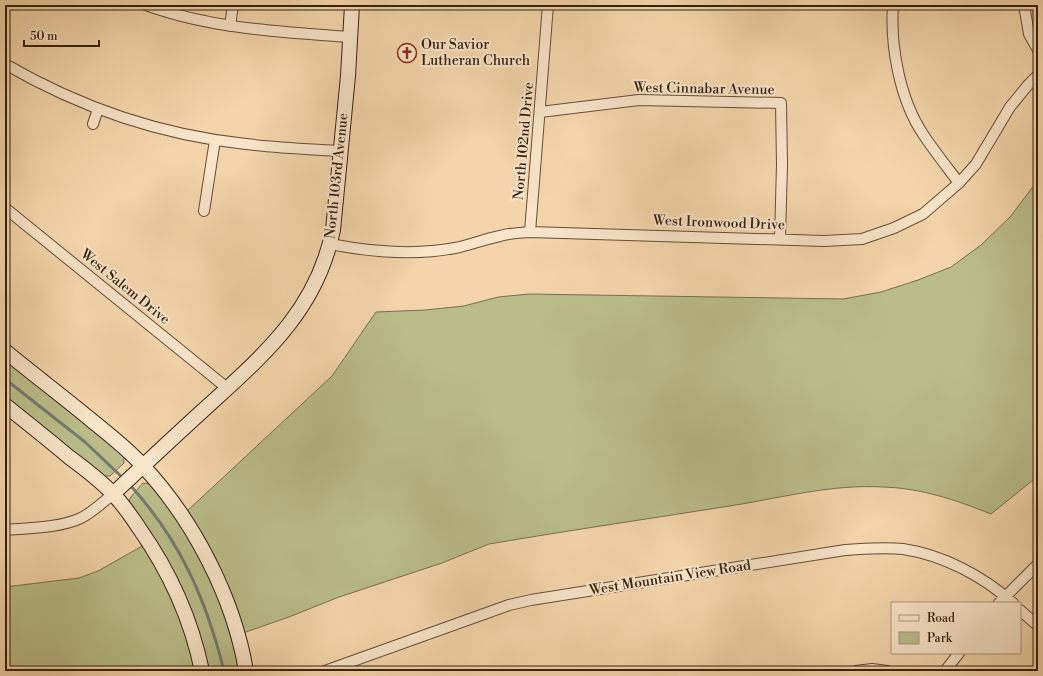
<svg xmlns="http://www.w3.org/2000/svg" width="1043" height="676" font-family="'Libre Bodoni',serif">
<rect width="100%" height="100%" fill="#f4d5ab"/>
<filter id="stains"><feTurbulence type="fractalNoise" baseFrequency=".005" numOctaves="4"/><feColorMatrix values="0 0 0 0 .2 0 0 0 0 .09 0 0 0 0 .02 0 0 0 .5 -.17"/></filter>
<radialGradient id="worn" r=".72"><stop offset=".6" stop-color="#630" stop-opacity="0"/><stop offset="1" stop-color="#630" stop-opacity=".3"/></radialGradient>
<!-- green -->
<path fill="#babd8a" stroke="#786f4d" d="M 1038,180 L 1038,476 L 991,514 C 956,500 921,488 883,487 C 834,484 784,497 736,505 C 654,518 571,530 489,544 L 442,563 L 339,597 L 289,617 L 243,633 L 186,512 L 332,376 L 376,312 L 425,310 L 464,306 L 498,297 L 529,294 L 843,299 L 881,292 L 918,280 L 951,267 L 981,245 L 1010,217 Z
M 5,356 L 124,456 L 124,463 L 110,476 L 103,476 L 5,397 Z
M 143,483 L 151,484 L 182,525 L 219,594 L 241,671 L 208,671 C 201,645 195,616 184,592 C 169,560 147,532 129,503 L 130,498 Z
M 144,545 L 174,599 L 197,671 L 5,671 L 5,587 L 79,578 L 98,571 Z"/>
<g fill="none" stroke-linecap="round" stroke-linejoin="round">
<!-- stream -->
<path stroke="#737c6e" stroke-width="3" d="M 5,379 L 85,442 L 124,479
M 130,485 C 180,540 206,599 224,671"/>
<defs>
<path id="street" d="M 146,5 C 212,29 282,32 351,37
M 893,5 C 890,46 900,100 923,134 C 934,151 947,167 959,183
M 1024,5 L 1029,34 L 1038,50
M 230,26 L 233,5
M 5,64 C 79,107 161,135 246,144 C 278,148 309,149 341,151
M 540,112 L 639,100 L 781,103 L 782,165 L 780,239
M 93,124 L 98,109
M 5,208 L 227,388
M 204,211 L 215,140
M 530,232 L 548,5
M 330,244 C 371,252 413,256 455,248 C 470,245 485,239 500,236 C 509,233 520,233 530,232 L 824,241 L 862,239 L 894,228 L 923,214 L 959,183 L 976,164 L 1010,107 L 1028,85 L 1038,75
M 5,530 C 28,528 60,528 81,518 C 93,512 103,502 113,494
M 999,603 L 1038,564
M 1020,610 L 1038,626
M 325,671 L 484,614 L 509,605 L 531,600 L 845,550 C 864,549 884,547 903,549 C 943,555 983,576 1013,603
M 856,671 L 872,669 L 887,671
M 945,671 L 959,653"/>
<path id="secondary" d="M 5,351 C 33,374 62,396 90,419 C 108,434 127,448 142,465 C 193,519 234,598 246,671
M 5,405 C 26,422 48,439 69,457 C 84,468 100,480 113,494 C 123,504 131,516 139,528 C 170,572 191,618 202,671
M 113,494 C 145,464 177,434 209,405 C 266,353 317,309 333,230 L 348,76 L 352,5"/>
</defs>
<!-- street casing -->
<use href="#street" stroke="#654e37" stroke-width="12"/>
<!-- secondary casing -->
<use href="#secondary" stroke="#352110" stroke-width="16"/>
<!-- street -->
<use href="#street" stroke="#f8e4c8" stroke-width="10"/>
<!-- secondary -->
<use href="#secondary" stroke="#f8e4c8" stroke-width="14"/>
</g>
<!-- icons -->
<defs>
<symbol id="church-ring" viewBox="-11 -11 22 22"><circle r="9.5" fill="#f8e4c8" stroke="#8f2418" stroke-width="1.5"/><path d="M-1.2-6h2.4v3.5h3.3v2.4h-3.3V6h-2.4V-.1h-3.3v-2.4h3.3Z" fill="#8f2418"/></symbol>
</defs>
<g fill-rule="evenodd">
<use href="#church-ring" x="396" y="42" width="22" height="22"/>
</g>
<g text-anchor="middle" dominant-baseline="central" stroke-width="4" stroke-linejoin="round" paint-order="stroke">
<!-- poi labels -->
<g font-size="14" fill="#352110" stroke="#f8e4c8" text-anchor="start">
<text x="421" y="45">Our Savior<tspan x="421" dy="16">Lutheran Church</tspan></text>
</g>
<!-- street labels -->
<g font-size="14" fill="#352110" stroke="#f8e4c8">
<text transform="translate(704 89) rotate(1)">West Cinnabar Avenue</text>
<text transform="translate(524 141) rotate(-85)">North 102nd Drive</text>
<text transform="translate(337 176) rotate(-84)">North 103rd Avenue</text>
<text transform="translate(719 223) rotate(2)">West Ironwood Drive</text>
<text transform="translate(125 287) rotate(39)">West Salem Drive</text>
<text transform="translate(670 578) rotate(-9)">West Mountain View Road</text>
</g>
</g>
<!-- margin -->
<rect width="1043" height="676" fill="none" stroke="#f4d5ab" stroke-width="20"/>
<rect x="6" y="6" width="1031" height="664" fill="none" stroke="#352110" stroke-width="2"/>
<rect x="10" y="10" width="1023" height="656" fill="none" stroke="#352110"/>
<!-- legend -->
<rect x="891" y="602" width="130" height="52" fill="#f8e4c8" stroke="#aa967e"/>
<rect x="899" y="615" width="20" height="6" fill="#f8e4c8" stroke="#aa967e"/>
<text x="927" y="622" font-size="12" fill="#352110">Road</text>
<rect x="899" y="632" width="20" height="12" fill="#babd8a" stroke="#aa967e"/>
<text x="927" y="642" font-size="12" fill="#352110">Park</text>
<!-- scale -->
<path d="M24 40v6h75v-6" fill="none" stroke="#352110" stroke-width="2"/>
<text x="30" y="40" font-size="12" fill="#352110" stroke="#f8e4c8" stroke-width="3" paint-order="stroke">50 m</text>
<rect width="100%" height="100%" filter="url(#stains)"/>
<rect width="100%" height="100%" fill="url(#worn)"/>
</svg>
